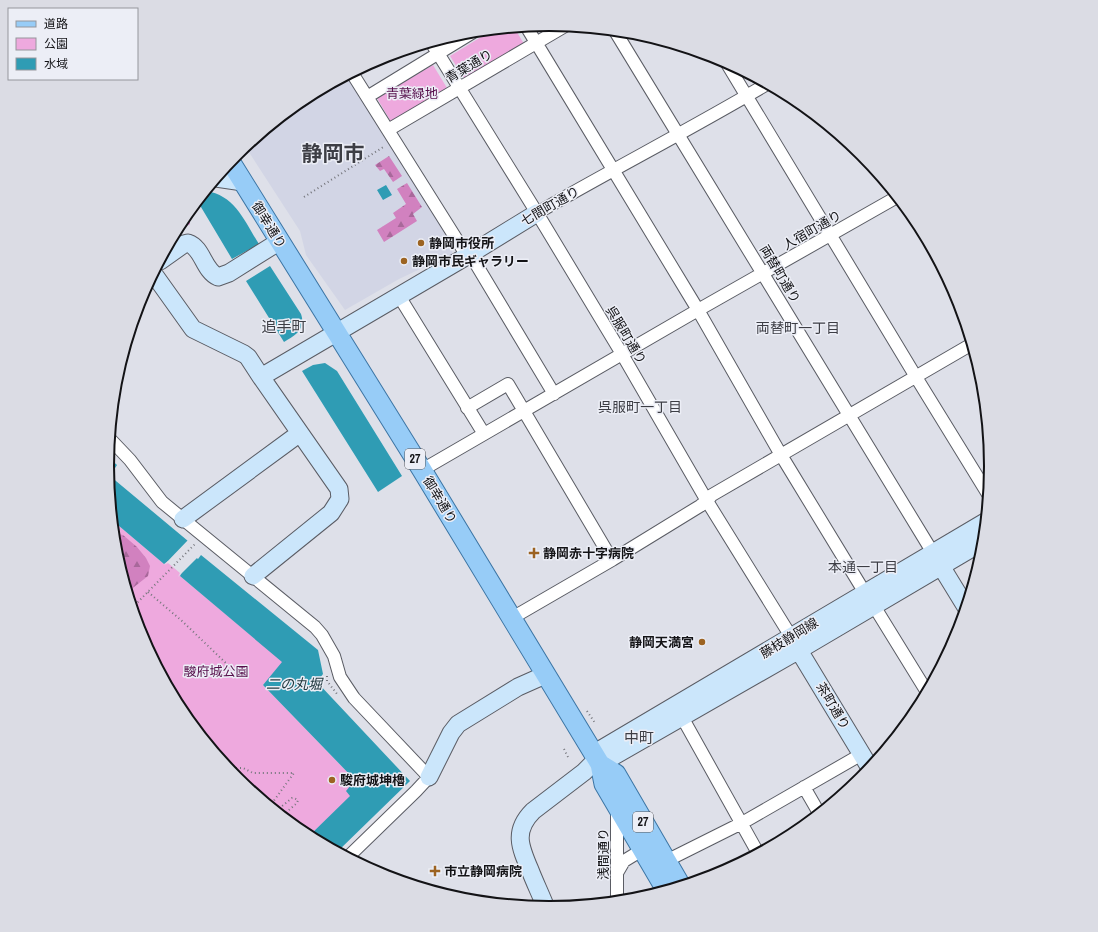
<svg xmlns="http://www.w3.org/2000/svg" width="1098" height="932" font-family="'Archivo Narrow','Noto Sans JP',sans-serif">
<defs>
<pattern id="forest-firs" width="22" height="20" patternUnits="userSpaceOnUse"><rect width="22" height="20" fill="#d181bf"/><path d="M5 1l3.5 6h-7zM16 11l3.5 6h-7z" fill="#a8689a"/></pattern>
</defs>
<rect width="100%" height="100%" fill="#dee0e9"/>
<!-- built -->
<path fill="#d2d5e5" d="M 348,75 L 453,246 L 452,254 L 399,279 L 345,310 L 306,255 L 300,231 L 245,146 L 304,98 Z"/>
<!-- green -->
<path fill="#eea9de" d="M 549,24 L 557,25 L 542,34 L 537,25 Z
M 514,27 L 524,44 L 465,80 L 450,56 L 494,29 Z
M 433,65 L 447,88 L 391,122 L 377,98 Z
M 112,520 L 164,564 L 168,560 L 183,572 L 180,576 L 283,662 L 263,685 L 355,780 L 351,796 L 309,836 L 303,833 L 236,778 L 181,711 L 141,635 L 115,552 Z"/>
<!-- forest -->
<path fill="url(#forest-firs)" d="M 389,156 L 402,176 L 393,182 L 384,169 L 380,171 L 375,165 Z
M 407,183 L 422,207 L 413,214 L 417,221 L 384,242 L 377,230 L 396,218 L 393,213 L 406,204 L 397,189 Z
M 187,214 L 190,220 L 190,224 L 174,234 L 182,220 Z
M 114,533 L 123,535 L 137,547 L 146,558 L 150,566 L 148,576 L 134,587 L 128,594 L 115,552 Z"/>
<!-- water -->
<path fill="#2f9cb4" d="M 386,185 L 392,195 L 383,200 L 377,190 Z
M 206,191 C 235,195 245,222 259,244 L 232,259 L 198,202 L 197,202 Z
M 270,266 L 301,314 C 306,329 296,335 284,342 L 246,281 Z
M 325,363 L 337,371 L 402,476 L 378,492 L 302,371 L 313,365 Z
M 108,457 L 117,465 L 110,476 L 188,541 L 183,546 L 198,559 L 201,555 L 318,650 L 323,674 L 317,682 L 410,781 L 337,852 L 309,836 L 350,796 L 346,791 L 355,780 L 263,685 L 282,662 L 180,576 L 182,572 L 168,561 L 164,564 L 112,520 L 107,466 Z"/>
<!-- pier -->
<path fill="#dee0e9" d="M 188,540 L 190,542 L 186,546 L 197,556 L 200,553 L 201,554 L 178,577 L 180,573 L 168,563 L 164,565 Z"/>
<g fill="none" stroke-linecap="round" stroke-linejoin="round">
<defs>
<path id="street" d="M 526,26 L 698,310 L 781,455 L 865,593
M 615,31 L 933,553
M 431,42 L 537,213 L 622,354 L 707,501 L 795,643
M 726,62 L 916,377 L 988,494
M 352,73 L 467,256
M 367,97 L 475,31
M 388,130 L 565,26
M 537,213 C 613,169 691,129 767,84
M 470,254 L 554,394
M 399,296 L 484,434
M 467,408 L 508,384 L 612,560
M 110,439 L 130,460 L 162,502 L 315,627 L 322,635 L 334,656 L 340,677 L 354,698 L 429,777 L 416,791 L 348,857
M 422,470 L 698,310 L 897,197
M 874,606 L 927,692
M 512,618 L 612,560 L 700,506 L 707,501 L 712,495 L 972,344
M 682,717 L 758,853
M 804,787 L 819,813
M 666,861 L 742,823 L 862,754
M 617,873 L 624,861 L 642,850
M 617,901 L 617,809"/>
<path id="secondary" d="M 216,178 L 243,182
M 160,261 L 184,244 L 188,243 C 203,248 203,270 218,277 L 229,273 L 280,241
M 153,273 L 193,329 L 244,354 L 248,357 L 261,377
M 183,519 L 300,433
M 936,558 L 966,607
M 253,576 L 331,513 L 340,499 L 339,489 L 261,377 L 467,256 L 537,213
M 795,644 L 870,768
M 593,754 L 985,522
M 600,764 L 799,650 L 984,541
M 429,777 L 451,733 L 458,724 L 518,687 L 545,675
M 546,908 C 541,895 535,883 530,870 C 520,847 513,831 533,811 L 584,772 L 597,759"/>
<path id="primary" d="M 230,161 L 422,470 L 600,764 L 604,784 L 666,890
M 600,764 L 616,774 L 681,886"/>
</defs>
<!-- street casing -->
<use href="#street" stroke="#5a5c64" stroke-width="14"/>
<!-- secondary casing -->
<use href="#secondary" stroke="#5a5c64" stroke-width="19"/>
<!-- primary casing -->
<use href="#primary" stroke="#3c75a4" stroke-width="21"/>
<!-- path -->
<path stroke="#75767c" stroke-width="2" stroke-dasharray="1 3" stroke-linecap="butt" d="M 304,197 L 385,146
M 148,592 L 182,621 L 230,667
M 132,608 L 196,543
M 327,676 L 327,681 L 337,694
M 168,686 L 176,695 L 174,697
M 587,711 L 595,723
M 564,749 L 568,757
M 228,768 L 243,768 L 253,773 L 294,773 L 270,806
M 276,811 L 292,798 L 294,798 L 298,800 L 297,803 L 282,816"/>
<!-- street -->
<use href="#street" stroke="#fff" stroke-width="12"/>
<!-- secondary -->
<use href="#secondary" stroke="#cbe6fb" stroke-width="17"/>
<!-- primary -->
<use href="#primary" stroke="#97ccf7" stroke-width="19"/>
</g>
<!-- markers -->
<g fill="#9c6321" stroke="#eceef6" stroke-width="1.5">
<circle cx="421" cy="243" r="4"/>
<circle cx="404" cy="261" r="4"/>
<path d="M532 547h4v4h4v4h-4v4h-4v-4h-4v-4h4z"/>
<circle cx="702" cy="642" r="4"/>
<circle cx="332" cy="780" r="4"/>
<path d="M433 865h4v4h4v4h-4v4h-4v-4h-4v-4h4z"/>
</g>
<g text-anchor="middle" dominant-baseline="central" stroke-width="3" stroke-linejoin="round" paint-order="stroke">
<!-- shield labels -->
<g fill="#eceef6" stroke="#545559" stroke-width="1">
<rect x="405" y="449" width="20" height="20" rx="3"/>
<rect x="633" y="812" width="20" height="20" rx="3"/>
</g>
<g font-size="12" font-weight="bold" fill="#131316">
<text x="415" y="459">27</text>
<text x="643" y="822">27</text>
</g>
<!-- street labels -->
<g font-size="13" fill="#131316" stroke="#eceef6">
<text transform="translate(469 66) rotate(-31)">青葉通り</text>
<text transform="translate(550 206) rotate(-30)">七間町通り</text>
<text transform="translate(269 225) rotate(58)">御幸通り</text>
<text transform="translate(812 230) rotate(-30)">人宿町通り</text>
<text transform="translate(780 274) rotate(59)">両替町通り</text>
<text transform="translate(626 335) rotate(59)">呉服町通り</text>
<text transform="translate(440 500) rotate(59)">御幸通り</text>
<text transform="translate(789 638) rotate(-31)">藤枝静岡線</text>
<text transform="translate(833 706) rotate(59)">茶町通り</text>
<text transform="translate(603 854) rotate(-90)">浅間通り</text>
</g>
<!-- park labels -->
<g font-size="13" fill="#560e4b" stroke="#eceef6">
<text x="412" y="93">青葉緑地</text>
<text x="216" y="671">駿府城公園</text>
</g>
<!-- poi labels -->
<g font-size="13" font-weight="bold" fill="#131316" stroke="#eceef6" text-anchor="start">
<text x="429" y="243">静岡市役所</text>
<text x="412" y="261">静岡市民ギャラリー</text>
<text x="543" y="553">静岡赤十字病院</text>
<text x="694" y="642" text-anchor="end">静岡天満宮</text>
<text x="340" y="780">駿府城坤櫓</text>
<text x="444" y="871">市立静岡病院</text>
</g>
<!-- neighbourhood labels -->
<g font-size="14" fill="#3d3e45" stroke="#eceef6">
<text x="798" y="328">両替町一丁目</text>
<text x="640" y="407">呉服町一丁目</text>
<text x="863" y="567">本通一丁目</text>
</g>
<!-- water labels -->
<g font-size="14" font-style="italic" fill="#1f373d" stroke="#eceef6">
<text x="294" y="684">二の丸堀</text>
</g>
<!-- quarter labels -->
<g font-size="15" fill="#3d3e45" stroke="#eceef6">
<text x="284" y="326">追手町</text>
<text x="639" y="737">中町</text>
</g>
<!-- town labels -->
<g font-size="21" font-weight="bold" fill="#3d3e45" stroke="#eceef6">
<text x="333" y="153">静岡市</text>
</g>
</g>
<!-- crop -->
<path d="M0 0H1098V932H0ZM114 466a435 435 0 1 1 870 0a435 435 0 1 1-870 0Z" fill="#dbdce4" fill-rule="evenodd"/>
<path fill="none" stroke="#131316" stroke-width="2" d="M114 466a435 435 0 1 1 870 0a435 435 0 1 1-870 0Z"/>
<!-- legend -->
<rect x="8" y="8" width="130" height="72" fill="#eceef6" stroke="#95969c"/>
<rect x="16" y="21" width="20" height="6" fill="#97ccf7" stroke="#95969c"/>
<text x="44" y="28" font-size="12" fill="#131316">道路</text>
<rect x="16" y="38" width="20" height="12" fill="#eea9de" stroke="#95969c"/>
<text x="44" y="48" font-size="12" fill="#131316">公園</text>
<rect x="16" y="58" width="20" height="12" fill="#2f9cb4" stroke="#95969c"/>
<text x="44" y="68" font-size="12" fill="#131316">水域</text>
</svg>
